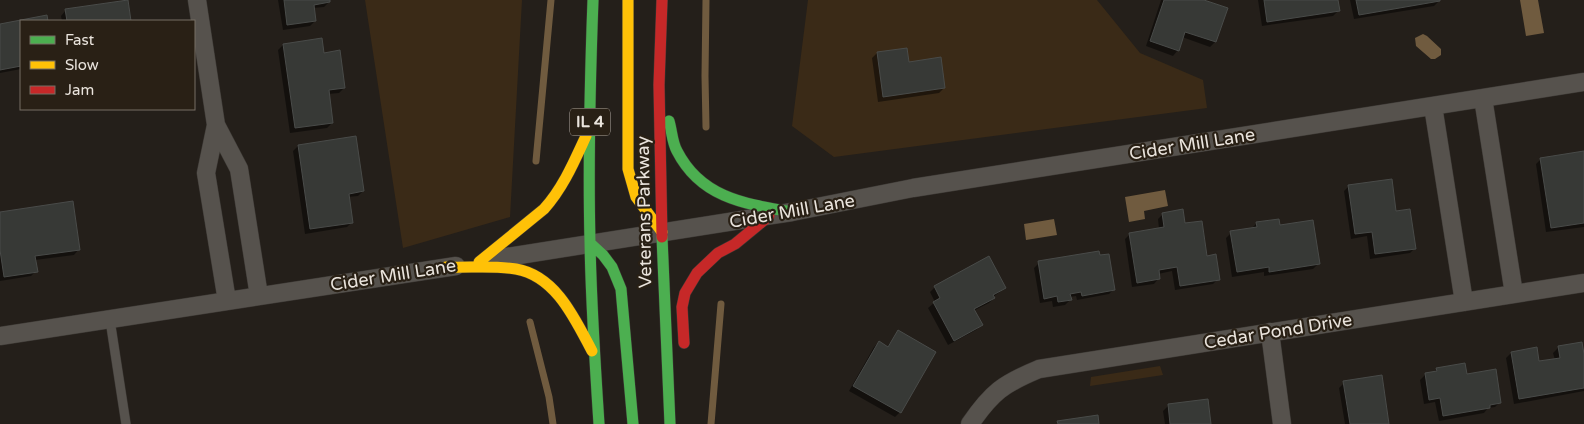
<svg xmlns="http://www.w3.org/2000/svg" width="1584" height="424" font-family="'Varela Round',sans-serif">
<rect width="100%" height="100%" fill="#241f1a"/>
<!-- green -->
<path fill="#3a2a17" d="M 365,0 L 522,0 L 510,217 L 403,248 Z
M 808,0 L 1097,0 L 1140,53 L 1203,80 L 1207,108 L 834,157 L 792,126 Z
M 1160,366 L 1163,375 L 1090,386 L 1091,377 Z"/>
<!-- water -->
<path fill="#705b3f" d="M 1520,0 L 1538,0 L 1544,33 L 1526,36 Z
M 1423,34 L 1427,36 L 1441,49 L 1441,55 L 1435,59 L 1431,59 L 1416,46 L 1415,38 Z
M 1165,190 L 1168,206 L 1144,211 L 1145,219 L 1129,222 L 1125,197 Z
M 1054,219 L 1057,235 L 1026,240 L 1024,224 Z"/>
<!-- shadow -->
<path fill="#0007" d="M 278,0 L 328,0 L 329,2 L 324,7 L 313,8 L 315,21 L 310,26 L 283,30 Z
M 1161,0 L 1200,0 L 1226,9 L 1215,42 L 1210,47 L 1182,37 L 1178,50 L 1173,56 L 1146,46 Z
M 1258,0 L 1337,0 L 1338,11 L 1333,16 L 1262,26 Z
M 1350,0 L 1439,0 L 1439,1 L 1434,6 L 1354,19 Z
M 127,1 L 130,21 L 62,21 L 61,16 L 66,10 Z
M 46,16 L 47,21 L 21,21 L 21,69 L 0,73 L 0,25 Z
M 283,45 L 323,54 L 344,88 L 339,93 L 328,94 L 332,123 L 327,128 L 290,133 L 278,50 Z
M 877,53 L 908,63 L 944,88 L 939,93 L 878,102 L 872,58 Z
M 298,146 L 363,191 L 358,196 L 348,197 L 352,222 L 347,227 L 305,234 L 293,151 Z
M 1584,152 L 1584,227 L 1546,232 L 1536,164 L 1541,159 Z
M 1349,186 L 1415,248 L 1410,253 L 1370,259 L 1367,236 L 1351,239 L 1344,191 Z
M 0,213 L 79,249 L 74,255 L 35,260 L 36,271 L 31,276 L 0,281 Z
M 1163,214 L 1184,225 L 1218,279 L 1213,284 L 1175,290 L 1172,271 L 1158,274 L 1159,278 L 1154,284 L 1132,287 L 1125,239 L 1130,234 L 1159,229 L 1158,219 Z
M 1257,223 L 1279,227 L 1318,264 L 1313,269 L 1264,276 L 1264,272 L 1232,277 L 1226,238 L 1231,233 L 1252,228 Z
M 1039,263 L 1114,289 L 1109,294 L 1077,300 L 1076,296 L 1070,297 L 1070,300 L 1065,305 L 1053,307 L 1052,301 L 1040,303 L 1034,268 Z
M 935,287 L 1005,288 L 993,297 L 994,298 L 989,303 L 973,311 L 981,325 L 976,330 L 948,345 L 928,308 L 935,302 L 930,292 Z
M 898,332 L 934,353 L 900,412 L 895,417 L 849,391 L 874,347 L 879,342 L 887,347 Z
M 1558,348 L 1584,362 L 1584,391 L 1514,404 L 1506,358 L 1511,353 L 1538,363 L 1555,360 L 1553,353 Z
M 1437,369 L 1466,376 L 1500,402 L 1495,407 L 1488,408 L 1484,413 L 1439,421 L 1435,402 L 1424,404 L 1420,380 L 1425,375 L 1433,373 Z
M 1344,383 L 1388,424 L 1345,424 L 1339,388 Z
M 1169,405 L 1210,424 L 1165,424 L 1163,411 Z"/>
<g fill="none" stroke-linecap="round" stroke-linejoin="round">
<!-- stream -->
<path stroke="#705b3f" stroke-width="7" d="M 706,127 L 705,76 L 706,0
M 536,161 L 551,0
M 530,322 L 549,397 L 553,424
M 711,424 L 721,304"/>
</g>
<!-- building -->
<path fill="#373936" stroke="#494b49" d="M 128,0 L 131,21 L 67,21 L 65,9 Z
M 284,0 L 330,0 L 330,2 L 314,5 L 316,21 L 287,25 Z
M 1164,0 L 1204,0 L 1228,8 L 1216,42 L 1185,32 L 1179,51 L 1150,41 Z
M 1264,0 L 1338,0 L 1340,11 L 1267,22 Z
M 1356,0 L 1440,0 L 1440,1 L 1359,15 Z
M 47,15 L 48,21 L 21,21 L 21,66 L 0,70 L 0,24 Z
M 322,38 L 324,53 L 340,50 L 345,88 L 329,90 L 333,123 L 295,128 L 283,44 Z
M 907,48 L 909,62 L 941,57 L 945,88 L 883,97 L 877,52 Z
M 356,136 L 364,191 L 349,194 L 353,223 L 310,229 L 298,145 Z
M 1584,151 L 1584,223 L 1551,228 L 1540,158 Z
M 1392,179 L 1396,211 L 1410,209 L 1416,249 L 1375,254 L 1372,232 L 1355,234 L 1348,185 Z
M 73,201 L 80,250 L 35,256 L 38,272 L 4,277 L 0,250 L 0,212 Z
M 1183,209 L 1185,223 L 1202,221 L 1207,256 L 1216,254 L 1220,280 L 1180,286 L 1177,267 L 1159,270 L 1160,279 L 1137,283 L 1129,233 L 1164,227 L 1162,213 Z
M 1279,219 L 1280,225 L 1313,220 L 1320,264 L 1269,272 L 1269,267 L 1237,272 L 1230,231 L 1257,227 L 1256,222 Z
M 1099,251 L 1100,255 L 1109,254 L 1115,290 L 1082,296 L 1081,292 L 1070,294 L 1072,300 L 1058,302 L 1057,296 L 1044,299 L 1038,261 Z
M 989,256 L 1006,288 L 993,295 L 995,298 L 974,309 L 983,325 L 954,341 L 933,302 L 940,298 L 934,286 Z
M 898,330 L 936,352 L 901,413 L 853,386 L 879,341 L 888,347 Z
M 1582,342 L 1584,354 L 1584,388 L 1519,399 L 1511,352 L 1537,347 L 1539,361 L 1560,358 L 1558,346 Z
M 1465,363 L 1467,374 L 1496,369 L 1501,403 L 1490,405 L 1490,408 L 1443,416 L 1440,398 L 1429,400 L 1425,373 L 1437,371 L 1436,368 Z
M 1382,375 L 1389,424 L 1350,424 L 1343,381 Z
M 1208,399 L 1211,424 L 1170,424 L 1168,404 Z
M 1098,415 L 1099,424 L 1058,424 L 1057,421 Z"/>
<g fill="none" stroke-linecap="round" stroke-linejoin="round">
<defs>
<path id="lane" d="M 110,320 L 126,424"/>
<path id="street" d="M 197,0 L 216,125 L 239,169 L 259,296
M 1483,98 L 1514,294
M 1433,106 L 1464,302
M 216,125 L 206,173 L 227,301
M 494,259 L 792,212 L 913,188 L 1584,82
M 1270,332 L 1282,424
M 0,336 L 456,266
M 970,424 C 992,392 1003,384 1039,369 L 1584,283"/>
<path id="fast" d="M 593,0 C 590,81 588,162 590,242 C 591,303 595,363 599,424
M 669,121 C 672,131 672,142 677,151 C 701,198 745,204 792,212
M 662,237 L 670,424
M 590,243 L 603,255 L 612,267 L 621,289 L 633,424"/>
<path id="slow" d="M 628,0 L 628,169 L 636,197 L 662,232
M 479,262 L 544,209 C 563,188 574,162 586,136
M 446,267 C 469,268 493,265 516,269 C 556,276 575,319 592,351"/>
<path id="jam" d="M 662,237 L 659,85 L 662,0
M 684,343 L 682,307 L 685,293 L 697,273 L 718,253 L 735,244 L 769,216"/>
</defs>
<!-- lane casing -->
<use href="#lane" stroke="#3d3935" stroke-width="10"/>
<!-- street casing -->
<use href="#street" stroke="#3d3935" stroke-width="19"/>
<!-- fast casing -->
<use href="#fast" stroke="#3d3935" stroke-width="12"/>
<!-- slow casing -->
<use href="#slow" stroke="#3d3935" stroke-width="12"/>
<!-- jam casing -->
<use href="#jam" stroke="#3d3935" stroke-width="12"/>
<!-- lane -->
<use href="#lane" stroke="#56524d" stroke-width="9"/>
<!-- street -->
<use href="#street" stroke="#56524d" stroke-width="18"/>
<!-- fast -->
<use href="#fast" stroke="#4caf50" stroke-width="11"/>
<!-- slow -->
<use href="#slow" stroke="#ffc107" stroke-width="11"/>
<!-- jam -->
<use href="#jam" stroke="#c62828" stroke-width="11"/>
</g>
<g text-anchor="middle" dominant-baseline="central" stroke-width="4.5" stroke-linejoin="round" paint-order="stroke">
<!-- shield labels -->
<rect fill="#292015" stroke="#b0a9a1" stroke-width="1" x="570" y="108.5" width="40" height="27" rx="4"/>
<g font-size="16" font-weight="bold" fill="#eae4dd">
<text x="590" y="122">IL 4</text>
</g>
<!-- street labels -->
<g font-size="18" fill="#eae4dd" stroke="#292015">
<text transform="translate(1192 144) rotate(-9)">Cider Mill Lane</text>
<text transform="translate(792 211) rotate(-10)">Cider Mill Lane</text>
<text transform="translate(644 212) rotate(-91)">Veterans Parkway</text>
<text transform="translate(393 275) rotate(-9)">Cider Mill Lane</text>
<text transform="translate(1278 331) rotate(-9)">Cedar Pond Drive</text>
</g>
</g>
<!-- legend -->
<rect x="20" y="20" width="175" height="90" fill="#292015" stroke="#766e65"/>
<rect x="30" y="36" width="25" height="8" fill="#4caf50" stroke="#766e65"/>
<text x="65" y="45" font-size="15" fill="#eae4dd">Fast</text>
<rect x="30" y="61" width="25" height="8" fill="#ffc107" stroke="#766e65"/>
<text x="65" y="70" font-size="15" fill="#eae4dd">Slow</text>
<rect x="30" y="86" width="25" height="8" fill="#c62828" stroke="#766e65"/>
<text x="65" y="95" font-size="15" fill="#eae4dd">Jam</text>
</svg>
